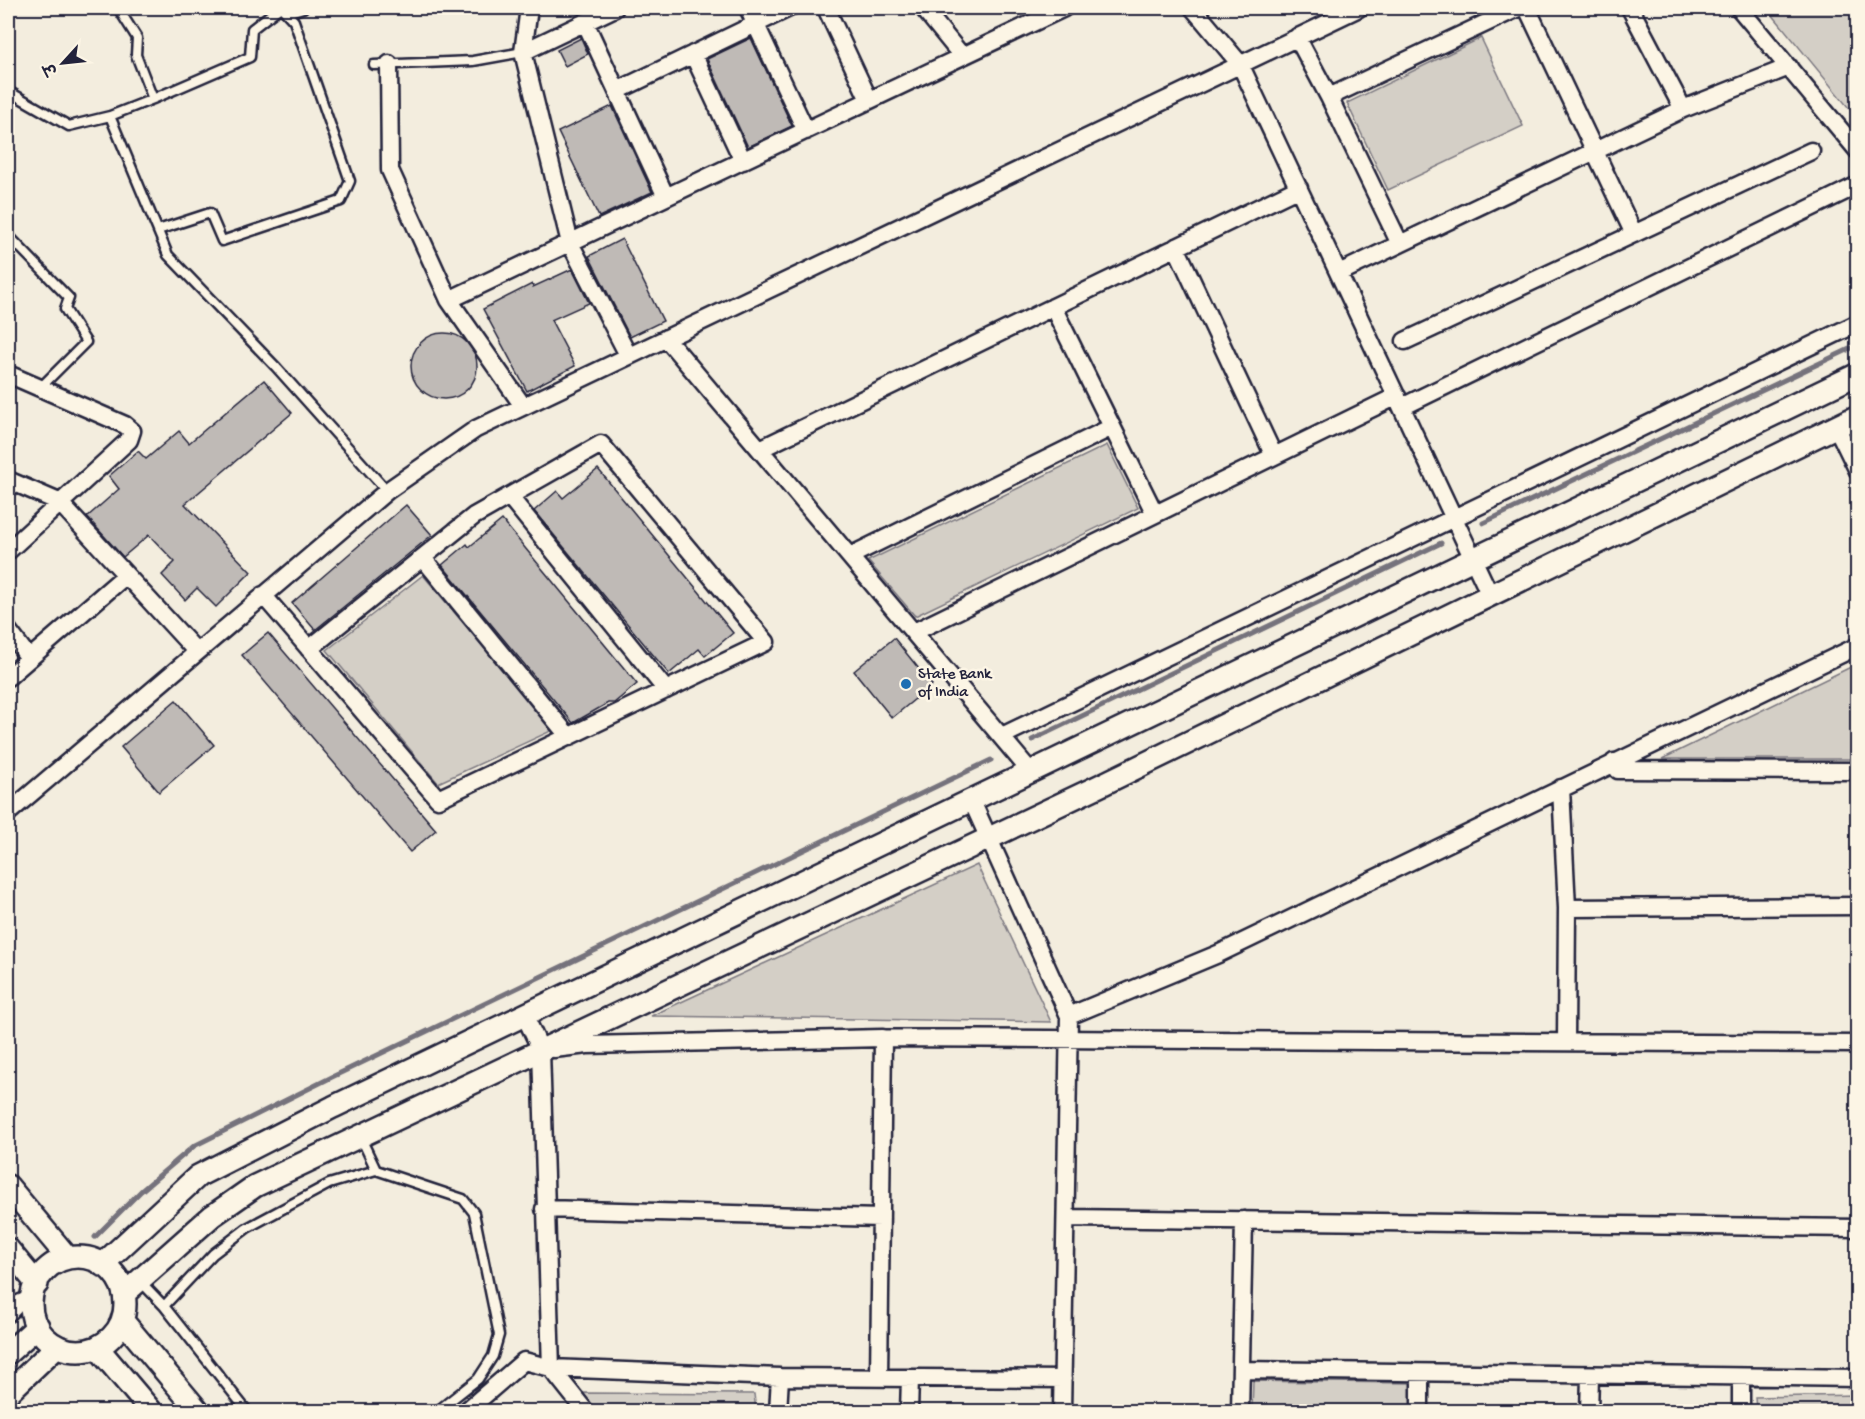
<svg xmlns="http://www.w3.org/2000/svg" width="1865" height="1419" font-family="'Gochi Hand','Playpen Sans Deva',sans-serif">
<rect width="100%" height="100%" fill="#f3edde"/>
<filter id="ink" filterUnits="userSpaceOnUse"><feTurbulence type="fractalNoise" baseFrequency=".0167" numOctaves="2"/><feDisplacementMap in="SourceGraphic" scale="12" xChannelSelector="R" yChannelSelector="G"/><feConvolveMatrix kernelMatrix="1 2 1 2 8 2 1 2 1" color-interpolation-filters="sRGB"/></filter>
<g filter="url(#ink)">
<!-- green -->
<path fill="#d4cfc6" stroke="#7b7880" stroke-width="1.5" d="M 1767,8 L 1857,8 L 1857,118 Z
M 1481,38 L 1523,126 L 1388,190 L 1347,103 Z
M 1107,445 L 1138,508 L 915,616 L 868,561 Z
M 423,575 L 553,730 L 438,783 L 327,650 Z
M 1857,664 L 1857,759 L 1662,759 Z
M 977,865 L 1051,1022 L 651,1016 Z
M 1253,1381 L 1413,1383 L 1412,1411 L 1252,1412 Z
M 581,1393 L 754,1394 L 756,1411 L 597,1411 Z
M 1857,1395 L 1857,1411 L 1756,1411 L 1755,1397 Z"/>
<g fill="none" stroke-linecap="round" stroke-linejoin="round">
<!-- stream -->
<path stroke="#75727b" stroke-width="5" d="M 1483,523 L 1858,345
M 1032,740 L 1441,543
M 95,1237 L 141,1191 L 194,1146 L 332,1077 L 991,760"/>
</g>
<!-- building -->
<path fill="#bfbab6" stroke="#22223b" stroke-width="1.5" d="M 581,38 L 588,54 L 565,66 L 557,50 Z
M 751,38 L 792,126 L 748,147 L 707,59 Z
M 612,106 L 652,192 L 599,217 L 558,132 Z
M 622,239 L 663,321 L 630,337 L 589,256 Z
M 572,269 L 589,303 L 551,320 L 575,366 L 527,391 L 483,309 L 532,284 L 533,287 Z
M411 366a33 33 0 1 1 66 0a33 33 0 1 1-66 0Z
M 264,380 L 292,413 L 185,504 L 251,572 L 216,607 L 197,588 L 185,600 L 162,575 L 175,562 L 149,535 L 123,557 L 87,517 L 119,489 L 109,476 L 138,451 L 146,459 L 179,431 L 189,443 Z
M 598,469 L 733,633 L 705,656 L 699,649 L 669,674 L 534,511 L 557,491 L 563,498 Z
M 406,505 L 432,535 L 315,630 L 292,603 Z
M 502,520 L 637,684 L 614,703 L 608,703 L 573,723 L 442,565 L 467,544 L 469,547 Z
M 268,633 L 436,830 L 410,852 L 242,655 Z
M 894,638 L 932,685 L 892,718 L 854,671 Z
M 176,700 L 214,745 L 159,792 L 121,747 Z"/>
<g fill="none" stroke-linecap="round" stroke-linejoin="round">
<defs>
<path id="service" d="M 118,8 L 137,38 L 136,55 L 153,99 L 110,116 L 168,255 L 276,367 L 387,491
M 287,13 L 303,8
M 374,65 L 473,61 L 523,52
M 8,91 L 69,126 L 110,116
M 153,99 L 250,57 L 252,29 L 279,8
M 158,230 L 210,213 L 222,241 L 341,201 L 350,181 L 294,21 L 282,8
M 8,235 L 69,298 L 65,309 L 86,342 L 40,388
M 360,1136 L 376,1170
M 140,1281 L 164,1306 L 248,1412
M 164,1306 L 213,1254 L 247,1228 L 329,1184 L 376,1170 L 463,1199 L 474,1213 L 499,1335 L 493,1356 L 478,1379 L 436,1412"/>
<path id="minor" d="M 529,8 L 523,52 L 570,243 L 628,355
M 748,8 L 806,131
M 826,8 L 869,100
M 923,8 L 962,56
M 1193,8 L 1240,64 L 1490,595
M 1527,8 L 1634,234
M 1630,8 L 1683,109
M 1739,8 L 1858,151
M 585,22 L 666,197
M 1297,37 L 1329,97
M 523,52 L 615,8
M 693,54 L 743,161
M 389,64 L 390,170 L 449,300 L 523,406
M 617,91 L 789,8
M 1400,244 L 1329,97 L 1518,8
M 1176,247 L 1274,456
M 1339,273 L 1683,109 L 1789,67
M 449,300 L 1064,8
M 1053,307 L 1155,514
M 666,338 L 1030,771
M 1405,341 L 1811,151
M 8,374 L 125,425 L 132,431 L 129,440 L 8,551
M 1402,407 L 1858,185
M 1836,426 L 1858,471
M 760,449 L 1299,188
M 8,480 L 59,502 L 196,651
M 509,496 L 666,690
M 850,556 L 1112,427
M 423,558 L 569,737
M 263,595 L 438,799 L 766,642 L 601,444 L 474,516 L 309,649
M 8,630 L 29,658
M 914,632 L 1397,396
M 8,677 L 126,575
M 1002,736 L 1858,323
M 1614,762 L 1618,770 L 1858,771
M 1561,788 L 1567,908 L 1566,1042
M 971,799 L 1069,1016 L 1062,1412
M 8,813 L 387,491 L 476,429 L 1359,8
M 1567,908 L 1858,906
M 524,1014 L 541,1050 L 551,1368 L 586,1412
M 1069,1016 L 1218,954 L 1858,646
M 554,1049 L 587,1045 L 883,1038 L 1858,1044
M 544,1209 L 881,1218
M 1067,1218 L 1858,1228
M 8,1313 L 16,1305 L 32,1298
M 1241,1370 L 1858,1378
M 1420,1373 L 1420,1412
M 879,1378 L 883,1038
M 465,1412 L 524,1361 L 551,1368 L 780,1377 L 1063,1379
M 778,1412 L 780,1377
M 909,1412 L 910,1378
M 1240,1412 L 1244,1220
M 1589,1412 L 1590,1376
M 1741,1412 L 1741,1378"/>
<path id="tertiary" d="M 8,1186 L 68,1258
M 8,1249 L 37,1284
M31 1304a47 47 0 1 1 94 0a47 47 0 1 1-94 0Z
M 102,1265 L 198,1176 L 333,1107 L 1858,374
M 124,1294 L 212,1216 L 255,1186 L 1099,786 L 1858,416
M 122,1320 L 199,1412
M 97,1347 L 152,1412
M 8,1353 L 38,1326
M 8,1393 L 57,1346"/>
</defs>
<!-- service casing -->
<use href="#service" stroke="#22223b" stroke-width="13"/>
<!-- minor casing -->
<use href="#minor" stroke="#22223b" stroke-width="21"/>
<!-- tertiary casing -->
<use href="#tertiary" stroke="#22223b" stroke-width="26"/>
<!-- service -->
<use href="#service" stroke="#fcf5e5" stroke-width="8"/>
<!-- minor -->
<use href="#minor" stroke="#fcf5e5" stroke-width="16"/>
<!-- tertiary -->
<use href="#tertiary" stroke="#fcf5e5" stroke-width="21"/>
</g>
</g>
<!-- markers -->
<circle fill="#1f6fb2" stroke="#fcf5e5" stroke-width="2" cx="906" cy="684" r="6"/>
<g text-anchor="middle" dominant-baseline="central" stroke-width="5" stroke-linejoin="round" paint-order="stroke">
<!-- poi labels -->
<g font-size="16" fill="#22223b" stroke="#fcf5e5" text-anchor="start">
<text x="918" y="675">State Bank<tspan x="918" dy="18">of India</tspan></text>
</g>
</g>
<!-- margin -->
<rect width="1865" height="1419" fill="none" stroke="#fcf5e5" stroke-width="30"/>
<rect x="15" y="15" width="1835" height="1389" fill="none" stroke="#22223b" stroke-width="2" filter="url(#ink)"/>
<!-- north arrow -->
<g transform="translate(63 63) rotate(243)" stroke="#fcf5e5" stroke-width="4.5" paint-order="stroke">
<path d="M0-4.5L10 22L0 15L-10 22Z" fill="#22223b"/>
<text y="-9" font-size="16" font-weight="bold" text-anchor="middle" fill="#22223b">उ</text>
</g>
</svg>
